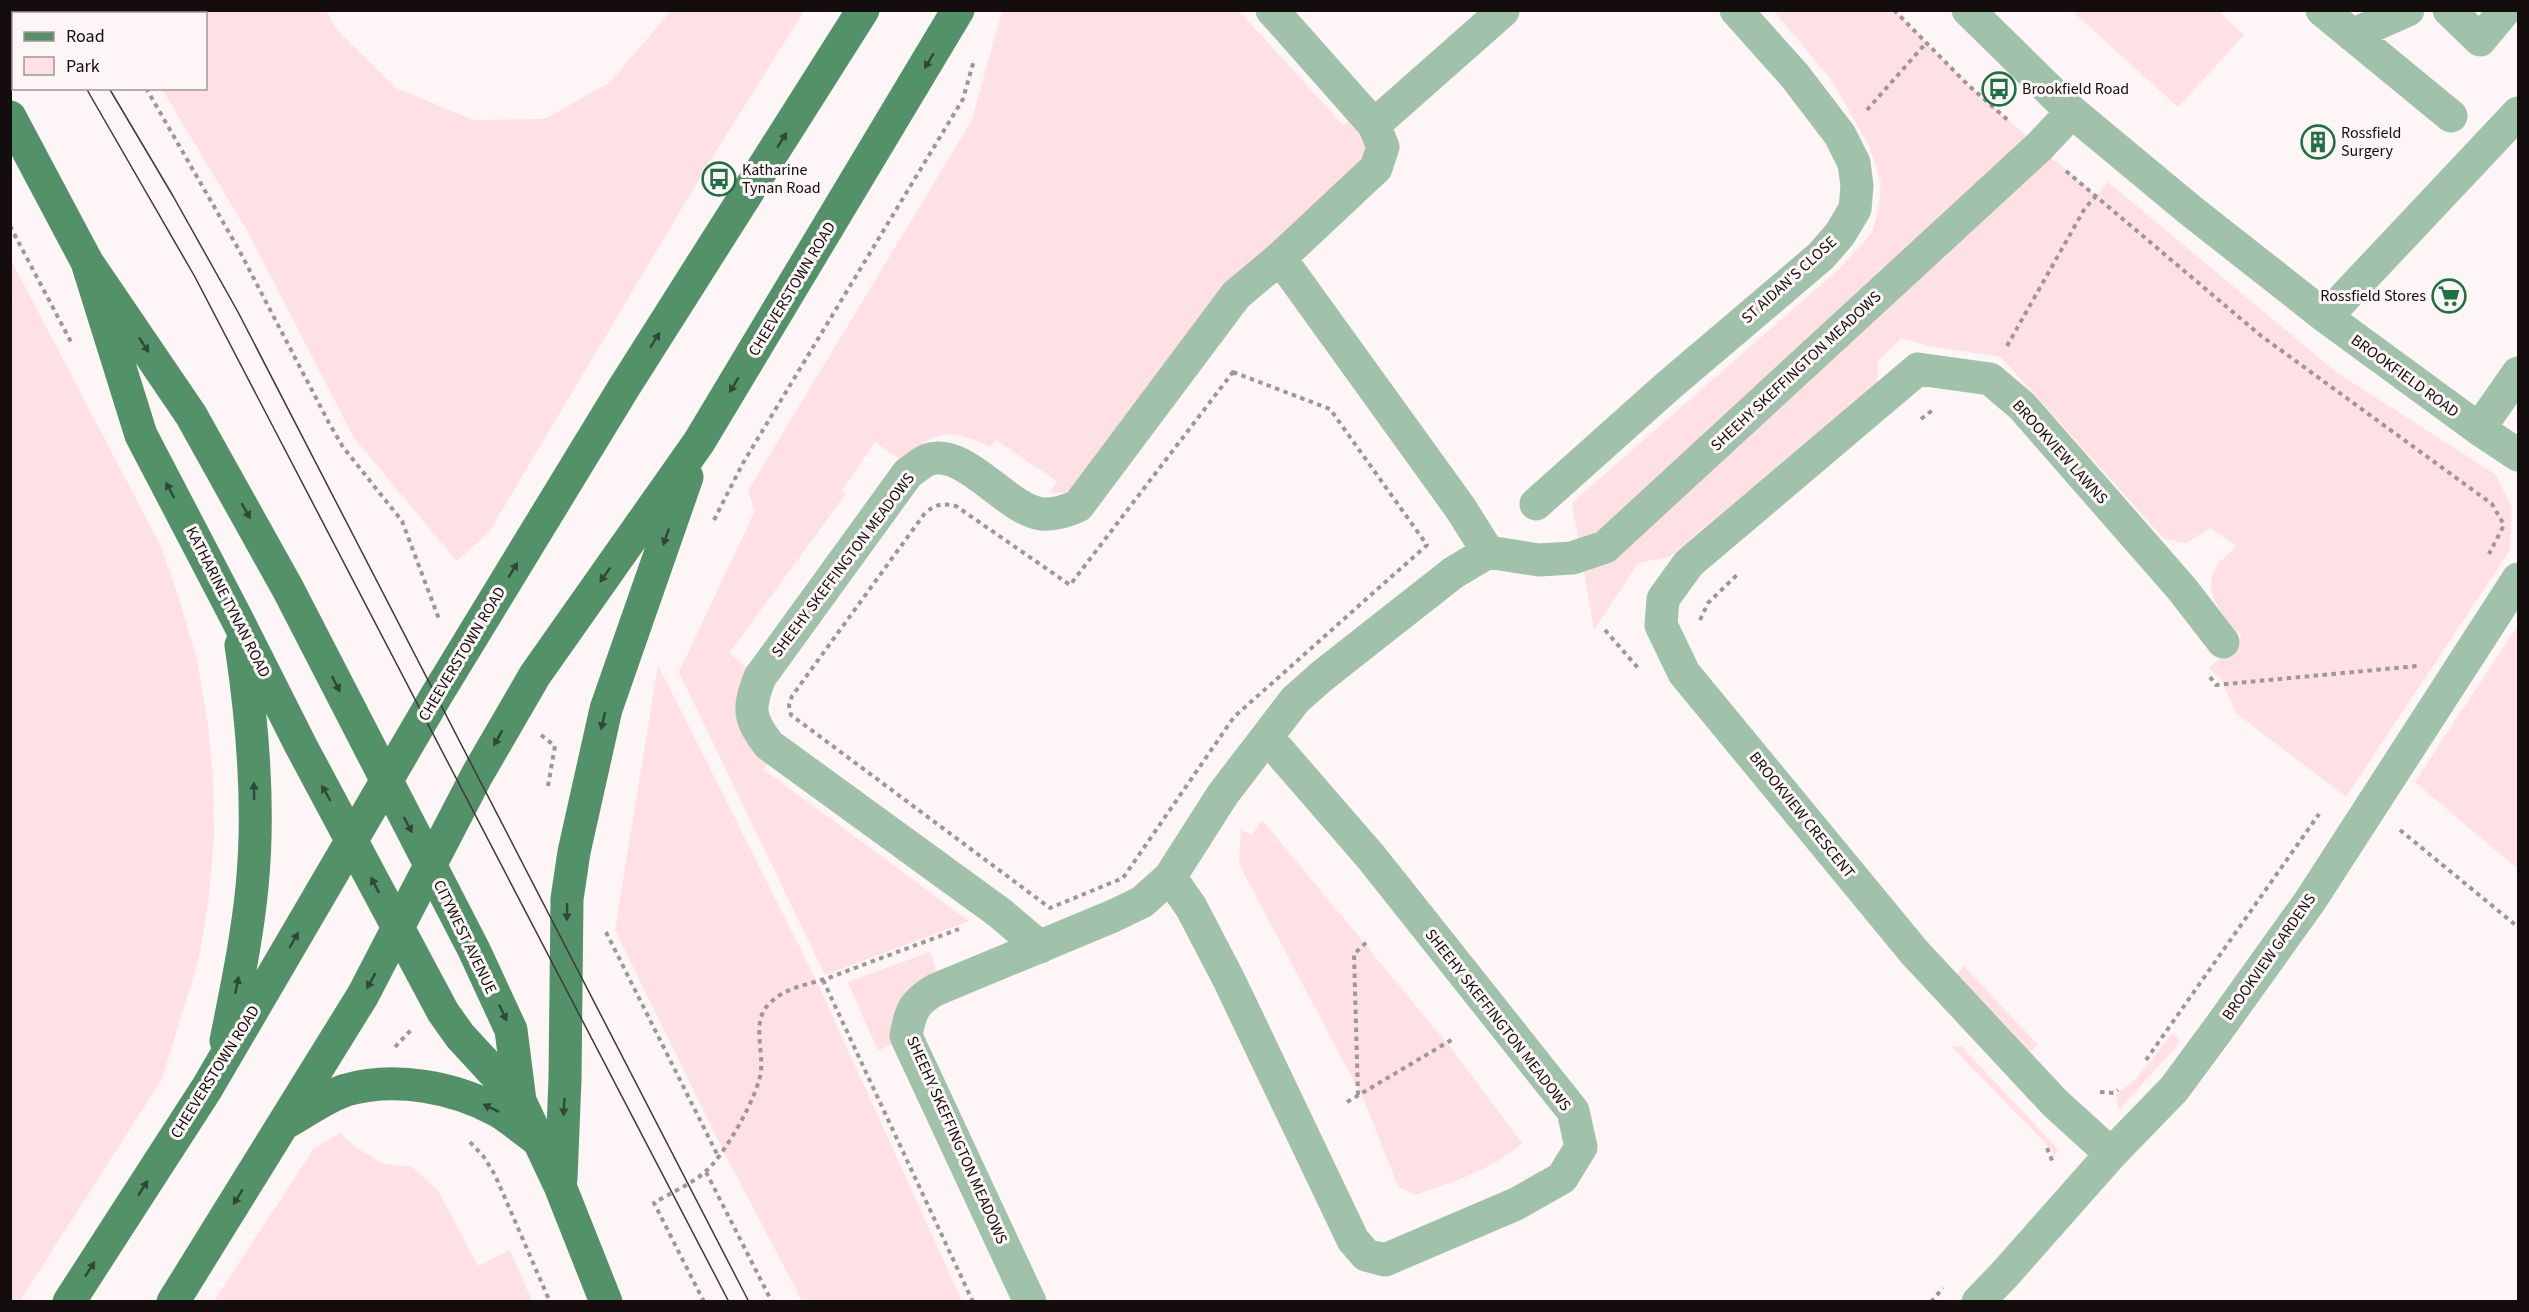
<svg xmlns="http://www.w3.org/2000/svg" width="2529" height="1312" font-family="'Source Sans 3',sans-serif">
<rect width="100%" height="100%" fill="#fdf5f6"/>
<!-- green -->
<path fill="#ffe0e4" d="M 1894,10 L 1967,84 L 2096,196 L 2108,182 L 2336,372 L 2495,474 L 2512,507 L 2510,550 L 2346,797 L 2236,713 L 2221,679 L 2209,668 L 2242,637 C 2225,618 2201,594 2216,567 C 2221,559 2231,553 2236,546 L 2211,528 L 2186,543 L 2164,539 L 2001,357 L 1929,346 L 1901,338 L 1878,361 L 1877,383 L 1669,557 L 1638,563 L 1594,630 L 1572,503 L 1839,269 L 1872,233 L 1879,207 L 1881,182 L 1870,148 L 1833,82 L 1774,11 Z
M 116,11 L 326,11 L 337,30 L 396,88 L 473,120 L 545,119 L 610,82 L 671,11 L 804,11 L 708,164 L 489,532 L 457,561 L 354,438 L 248,232 L 162,89 L 206,88 L 206,14 L 118,14 Z
M 1002,11 L 1239,11 L 1343,125 L 1356,115 L 1369,147 L 1361,166 L 1072,493 L 1050,493 L 1057,481 L 996,440 L 990,447 C 948,427 936,431 901,460 L 875,442 L 842,491 L 846,494 L 729,653 L 752,672 L 773,757 L 763,769 L 969,921 L 825,975 L 679,672 L 755,511 L 748,491 L 972,120 Z
M 2072,11 L 2218,11 L 2244,35 L 2178,107 Z
M 10,258 L 160,545 L 177,592 L 197,660 L 208,725 L 213,779 L 214,834 L 209,896 L 199,958 L 162,1079 L 19,1302 L 10,1301 Z
M 2518,625 L 2518,869 L 2415,782 Z
M 658,665 L 816,980 L 962,1301 L 802,1301 L 723,1150 L 615,930 Z
M 1262,820 L 1450,1047 L 1522,1143 C 1492,1170 1452,1182 1415,1195 L 1398,1186 L 1363,1098 L 1239,864 L 1241,830 L 1252,835 Z
M 930,952 L 937,973 L 903,1039 L 878,1051 L 848,982 Z
M 1964,966 L 2038,1045 L 2030,1051 L 1957,974 Z
M 2173,1033 L 2180,1042 L 2119,1110 L 2116,1095 L 2135,1080 Z
M 1961,1046 L 2058,1149 L 2054,1158 L 2049,1147 L 1952,1047 Z
M 340,1133 L 355,1147 L 384,1164 L 412,1167 L 438,1191 L 478,1266 L 510,1250 L 532,1301 L 214,1301 L 313,1150 Z"/>
<g fill="none" stroke-linecap="round" stroke-linejoin="round">
<!-- path -->
<path stroke="#9e9798" stroke-width="4" stroke-dasharray="4.5 4.5" stroke-linecap="butt" d="M 102,10 L 103,14
M 1894,10 L 1967,84 L 2010,122
M 146,88 L 239,250 L 329,423 L 343,447 L 402,521 L 439,619
M 1867,110 L 1926,43
M 2066,171 L 2260,335 L 2492,504 L 2504,525 L 2489,554
M 10,226 L 71,342
M 2007,346 L 2085,208 L 2096,196
M 1233,372 L 1330,409 L 1427,545 L 1234,717 L 1123,878 L 1050,908 L 791,715 L 789,705 L 792,696 L 925,513 C 936,504 942,503 956,506 L 1070,585 Z
M 1921,419 L 1934,409
M 714,520 L 743,463 L 963,99 L 974,60
M 1700,620 L 1708,603 L 1739,573
M 1605,630 L 1638,668
M 2210,677 L 2216,685 L 2417,666
M 541,735 L 555,746 L 548,786
M 2400,830 L 2518,927
M 606,932 L 718,1156
M 823,980 L 973,1302
M 395,1047 L 411,1030
M 2146,1060 L 2319,814
M 2100,1092 L 2114,1093 L 2118,1090
M 1358,1095 L 1354,954 L 1369,940
M 1347,1102 L 1453,1039
M 470,1142 L 484,1157 L 495,1175 L 550,1302
M 2047,1148 L 2053,1163
M 706,1172 L 772,1302
M 704,1302 L 654,1203 C 670,1193 690,1185 705,1172 C 724,1156 759,1095 761,1070 C 763,1049 752,1020 769,1004 C 786,986 809,985 831,977 C 873,961 916,945 959,929
M 1931,1302 L 1943,1288"/>
<!-- minor -->
<path stroke="#a0c1aa" stroke-width="33" d="M 1272,10 L 1374,125 L 1383,147 L 1376,168 L 1280,258
M 1968,10 L 2072,112 L 2190,210 L 2326,317 L 2479,429 L 2518,455
M 2322,10 L 2451,116
M 2449,10 L 2480,40 L 2505,10
M 2352,35 L 2408,10
M 1374,125 L 1503,11
M 2326,317 L 2518,113
M 2479,429 L 2518,373
M 1536,504 L 1668,386 L 1821,256 L 1840,234 L 1855,209 L 1857,186 L 1854,163 L 1840,135 L 1795,76 L 1736,10
M 1170,877 L 1191,907 L 1229,980 L 1353,1240 L 1366,1255 L 1385,1260 L 1516,1204 L 1562,1178 L 1581,1147 L 1573,1111 L 1371,857 L 1267,737
M 1040,947 L 1000,913 L 769,745 C 748,718 748,708 760,677 L 908,473 C 914,469 921,463 927,460 C 965,446 1006,510 1042,514 C 1055,515 1066,511 1078,506 L 1236,295 L 1280,258 L 1461,509 L 1488,552
M 2111,1154 L 2055,1103 L 1915,953 L 1684,673 L 1661,625 L 1663,599 L 1689,563 L 1918,369 L 1990,379 L 2022,406 L 2182,589 L 2223,642
M 1030,1302 L 906,1036 C 910,1012 914,1002 935,990 L 1113,916 L 1142,902 L 1170,877 L 1223,794 L 1295,700 L 1322,676 L 1453,573 L 1488,552 L 1539,560 L 1572,558 L 1605,547 L 2039,147 L 2072,112
M 1978,1302 L 2004,1275 L 2111,1154 L 2174,1089 L 2219,1028 L 2310,901 L 2518,579"/>
<!-- major -->
<path stroke="#539269" stroke-width="33" d="M 10,117 L 87,262 L 191,415 L 288,589 L 474,950 L 511,1030 L 520,1101
M 87,262 L 141,435 L 236,617 L 301,746 L 443,1012 L 460,1036 L 520,1101 L 560,1186 L 606,1302
M 226,1041 C 236,990 247,939 252,887 C 260,807 253,725 241,645
M 285,1123 C 304,1113 325,1097 346,1090 C 395,1076 454,1087 498,1111 C 511,1119 523,1129 535,1138
M 561,1179 L 565,1079 L 567,899 L 574,852 L 606,709 L 687,477
M 69,1302 L 207,1088 L 436,696 L 623,389 L 863,10
M 173,1302 L 363,995 L 477,775 L 535,675 L 699,442 L 958,10"/>
<!-- tram -->
<path stroke="#3f393a" stroke-width="1.5" d="M 38,10 L 40,14
M 62,10 L 64,14
M 86,88 L 195,277 L 729,1302
M 109,88 L 173,196 L 238,312 L 749,1302"/>
</g>
<!-- one-way arrows -->
<defs><path id="oneway-solid" d="M-6-.8H1V-3.2L6.5 0L1 3.2V.8H-6Z" transform="scale(1.5)"/></defs>
<g fill="#304937">
<use href="#oneway-solid" transform="translate(929 61) rotate(121)"/>
<use href="#oneway-solid" transform="translate(782 140) rotate(-58)"/>
<use href="#oneway-solid" transform="translate(655 340) rotate(-58)"/>
<use href="#oneway-solid" transform="translate(144 345) rotate(56)"/>
<use href="#oneway-solid" transform="translate(734 385) rotate(121)"/>
<use href="#oneway-solid" transform="translate(170 490) rotate(-118)"/>
<use href="#oneway-solid" transform="translate(246 511) rotate(60)"/>
<use href="#oneway-solid" transform="translate(666 537) rotate(109)"/>
<use href="#oneway-solid" transform="translate(513 570) rotate(-59)"/>
<use href="#oneway-solid" transform="translate(605 575) rotate(125)"/>
<use href="#oneway-solid" transform="translate(336 684) rotate(63)"/>
<use href="#oneway-solid" transform="translate(603 721) rotate(103)"/>
<use href="#oneway-solid" transform="translate(498 738) rotate(119)"/>
<use href="#oneway-solid" transform="translate(254 791) rotate(-91)"/>
<use href="#oneway-solid" transform="translate(326 793) rotate(-119)"/>
<use href="#oneway-solid" transform="translate(408 825) rotate(62)"/>
<use href="#oneway-solid" transform="translate(375 885) rotate(-117)"/>
<use href="#oneway-solid" transform="translate(567 912) rotate(91)"/>
<use href="#oneway-solid" transform="translate(294 940) rotate(-60)"/>
<use href="#oneway-solid" transform="translate(371 981) rotate(119)"/>
<use href="#oneway-solid" transform="translate(237 985) rotate(-79)"/>
<use href="#oneway-solid" transform="translate(503 1013) rotate(65)"/>
<use href="#oneway-solid" transform="translate(564 1107) rotate(93)"/>
<use href="#oneway-solid" transform="translate(491 1108) rotate(-154)"/>
<use href="#oneway-solid" transform="translate(143 1188) rotate(-57)"/>
<use href="#oneway-solid" transform="translate(238 1197) rotate(122)"/>
<use href="#oneway-solid" transform="translate(90 1269) rotate(-57)"/>
</g>
<!-- icons -->
<defs>
<symbol id="bus-ring" viewBox="-11 -11 22 22"><circle r="9.5" fill="#fdf5f6" stroke="#1d7143" stroke-width="1.5"/><path d="M-5-6H5V4H4V6H2V4H-2V6H-4V4H-5ZM-3.5-4V0h7V-4ZM-3.5 1.2v1.5H-2V1.2ZM2 1.2v1.5H3.5V1.2Z" fill="#1d7143"/></symbol>
<symbol id="building-ring" viewBox="-11 -11 22 22"><circle r="9.5" fill="#fdf5f6" stroke="#1d7143" stroke-width="1.5"/><path d="M-4-6H4V6H1V3H-1V6H-4ZM-2.5-4.3h1.7v1.8h-1.7ZM.8-4.3h1.7v1.8H.8ZM-2.5-1h1.7V.8h-1.7ZM.8-1h1.7V.8H.8Z" fill="#1d7143"/></symbol>
<symbol id="supermarket-ring" viewBox="-11 -11 22 22"><circle r="9.5" fill="#fdf5f6" stroke="#1d7143" stroke-width="1.5"/><path d="M-6-5.5h2.5l.6 2H6L4.5 2H-2.5L-4.4-4H-6ZM-1.5 3.2a1.3 1.3 0 1 0 .1 0ZM3 3.2a1.3 1.3 0 1 0 .1 0Z" fill="#1d7143"/></symbol>
</defs>
<g fill-rule="evenodd">
<use href="#bus-ring" x="1980" y="70" width="38" height="38"/>
<use href="#building-ring" x="2299" y="123" width="38" height="38"/>
<use href="#bus-ring" x="700" y="160" width="38" height="38"/>
<use href="#supermarket-ring" x="2430" y="277" width="38" height="38"/>
</g>
<g text-anchor="middle" dominant-baseline="central" stroke-width="6" stroke-linejoin="round" paint-order="stroke">
<!-- poi labels -->
<g font-size="16" fill="#130d0e" stroke="#fdf5f6" text-anchor="start">
<text x="2022" y="89">Brookfield Road</text>
<text x="2341" y="133">Rossfield<tspan x="2341" dy="18">Surgery</tspan></text>
<text x="742" y="170">Katharine<tspan x="742" dy="18">Tynan Road</tspan></text>
<text x="2426" y="296" text-anchor="end">Rossfield Stores</text>
</g>
<!-- street labels -->
<g font-size="16" fill="#130d0e" stroke="#fdf5f6">
<text transform="translate(1789 280) rotate(-42)">ST AIDAN'S CLOSE</text>
<text transform="translate(792 289) rotate(-59)">CHEEVERSTOWN ROAD</text>
<text transform="translate(1796 371) rotate(-43)">SHEEHY SKEFFINGTON MEADOWS</text>
<text transform="translate(2405 376) rotate(36)">BROOKFIELD ROAD</text>
<text transform="translate(2060 452) rotate(48)">BROOKVIEW LAWNS</text>
<text transform="translate(843 565) rotate(-53)">SHEEHY SKEFFINGTON MEADOWS</text>
<text transform="translate(228 602) rotate(63)">KATHARINE TYNAN ROAD</text>
<text transform="translate(462 654) rotate(-59)">CHEEVERSTOWN ROAD</text>
<text transform="translate(1802 815) rotate(51)">BROOKVIEW CRESCENT</text>
<text transform="translate(465 937) rotate(64)">CITYWEST AVENUE</text>
<text transform="translate(2269 957) rotate(-55)">BROOKVIEW GARDENS</text>
<text transform="translate(1498 1020) rotate(52)">SHEEHY SKEFFINGTON MEADOWS</text>
<text transform="translate(215 1072) rotate(-58)">CHEEVERSTOWN ROAD</text>
<text transform="translate(957 1140) rotate(66)">SHEEHY SKEFFINGTON MEADOWS</text>
</g>
</g>
<!-- border -->
<rect width="2529" height="1312" fill="none" stroke="#130d0e" stroke-width="24"/>
<!-- legend -->
<rect x="12" y="12" width="195" height="78" fill="#fdf5f6" stroke="#9f9899" stroke-width="1.5"/>
<rect x="24" y="32" width="30" height="9" fill="#539269" stroke="#9f9899" stroke-width="1.5"/>
<text x="66" y="42" font-size="18" fill="#130d0e">Road</text>
<rect x="24" y="57" width="30" height="18" fill="#ffe0e4" stroke="#9f9899" stroke-width="1.5"/>
<text x="66" y="72" font-size="18" fill="#130d0e">Park</text>
</svg>
